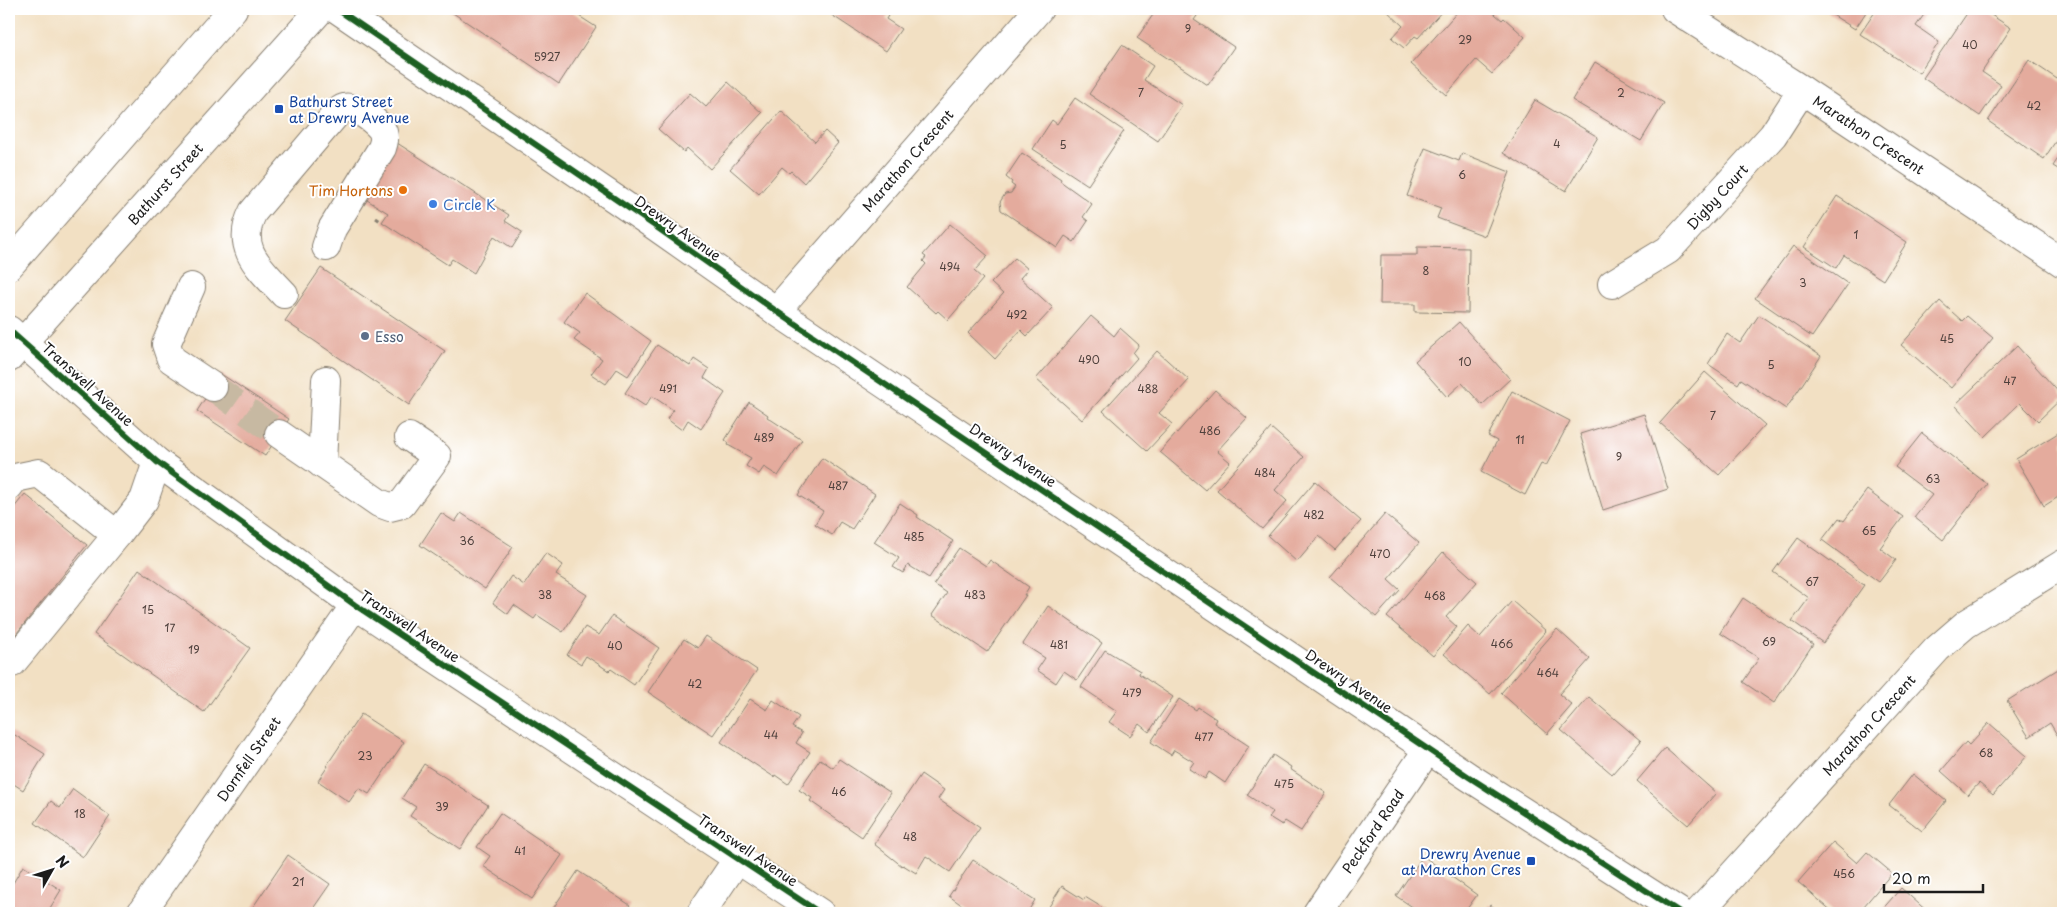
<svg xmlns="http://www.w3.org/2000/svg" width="2072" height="922" font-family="'Playpen Sans',sans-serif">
<rect width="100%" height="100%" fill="#fff"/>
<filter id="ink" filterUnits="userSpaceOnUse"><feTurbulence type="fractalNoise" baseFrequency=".02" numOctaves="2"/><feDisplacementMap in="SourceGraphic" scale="10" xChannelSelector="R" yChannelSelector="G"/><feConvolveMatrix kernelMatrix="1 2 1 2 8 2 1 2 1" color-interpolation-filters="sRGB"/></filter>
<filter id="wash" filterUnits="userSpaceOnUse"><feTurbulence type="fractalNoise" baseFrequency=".0096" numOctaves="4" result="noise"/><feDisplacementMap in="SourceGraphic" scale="20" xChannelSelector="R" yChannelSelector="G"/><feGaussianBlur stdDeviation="1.12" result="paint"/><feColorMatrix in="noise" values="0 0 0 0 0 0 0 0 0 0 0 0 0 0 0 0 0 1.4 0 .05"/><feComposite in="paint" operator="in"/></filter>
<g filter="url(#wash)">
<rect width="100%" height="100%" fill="#f2e0c3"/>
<g id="blocks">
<!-- building -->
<path fill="#e4ab9d" d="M 447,9 L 568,9 L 596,27 L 559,84 Z
M 825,9 L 892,9 L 886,19 L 901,29 L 886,51 L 824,10 Z
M 1157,9 L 1202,9 L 1194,20 L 1234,47 L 1208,85 L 1137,38 Z
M 1385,9 L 1444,9 L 1418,38 L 1415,36 L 1404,48 L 1392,38 L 1403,26 Z
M 1460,9 L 1489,9 L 1502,20 L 1504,18 L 1525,37 L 1492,74 L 1476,60 L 1446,95 L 1411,64 Z
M 1823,9 L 1868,9 L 1855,29 Z
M 1877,9 L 1928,9 L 1916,26 L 1939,42 L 1919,73 L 1860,34 Z
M 1970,9 L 1982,9 L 2011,28 L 1982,72 L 2001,85 L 1980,116 L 1923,78 Z
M 1122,45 L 1153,66 L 1144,80 L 1182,105 L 1158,141 L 1089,94 Z
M 2029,60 L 2063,83 L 2063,130 L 2044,159 L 1988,121 Z
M 1595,62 L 1664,103 L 1641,141 L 1572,100 Z
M 728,82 L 762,113 L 710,169 L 687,148 L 684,152 L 658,129 L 690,93 L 706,107 Z
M 1075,98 L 1124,131 L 1088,185 L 1033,149 L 1052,120 L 1057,124 Z
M 1535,100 L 1598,137 L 1566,191 L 1503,153 Z
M 781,111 L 815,142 L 825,131 L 838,143 L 804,183 L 791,171 L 789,173 L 782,167 L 759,194 L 730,169 Z
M 394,141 L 509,215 L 505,221 L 522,232 L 512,248 L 494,236 L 474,273 L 452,259 L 448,265 L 382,222 L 388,213 L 359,195 Z
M 1425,148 L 1459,161 L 1462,153 L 1510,172 L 1485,236 L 1437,218 L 1441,208 L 1407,196 Z
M 2063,151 L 2063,172 L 2053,166 Z
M 1022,153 L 1061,179 L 1060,181 L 1092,204 L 1083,217 L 1088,221 L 1074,242 L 1065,236 L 1057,248 L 1001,210 L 1000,202 L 1005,194 L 1011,193 L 1015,187 L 1011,184 L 1012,182 L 1006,177 Z
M 1837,196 L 1907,242 L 1883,280 L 1844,255 L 1836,268 L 1804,247 Z
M 950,224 L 988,256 L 974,271 L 983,279 L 948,320 L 938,311 L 936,313 L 907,287 L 926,264 L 923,261 L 926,257 L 923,255 Z
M 1793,246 L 1848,284 L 1812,337 L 1755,298 Z
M 1417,247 L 1469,248 L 1468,313 L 1415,312 L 1415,304 L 1380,304 L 1381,255 L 1417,255 Z
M 1015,258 L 1028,269 L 1020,278 L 1053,308 L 1027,336 L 1021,330 L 995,359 L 968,333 L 1003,294 L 991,283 Z
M 321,268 L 445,351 L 409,405 L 285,321 Z
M 585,293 L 651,341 L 628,376 L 617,369 L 606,384 L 591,374 L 602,359 L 574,340 L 580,333 L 564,322 Z
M 1940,301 L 1962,321 L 1967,316 L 1993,338 L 1951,388 L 1901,345 Z
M 1759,315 L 1821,356 L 1786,409 L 1741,379 L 1738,384 L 1708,364 L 1727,334 L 1740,343 Z
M 1091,316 L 1114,336 L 1120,328 L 1139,345 L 1133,353 L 1137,358 L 1082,420 L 1036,379 Z
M 1459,322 L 1510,379 L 1482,405 L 1462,383 L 1447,397 L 1415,361 Z
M 657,345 L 690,366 L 694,359 L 709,369 L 704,378 L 725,393 L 701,429 L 688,420 L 682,430 L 667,419 L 673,410 L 652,396 L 645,406 L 625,393 Z
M 2017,346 L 2063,397 L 2038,421 L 2020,403 L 1985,437 L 1955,405 Z
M 1157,351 L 1189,380 L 1159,413 L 1172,424 L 1147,451 L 1103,411 Z
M 1705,372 L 1765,425 L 1719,475 L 1660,423 Z
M 221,374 L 289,419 L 265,456 L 197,411 Z
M 1215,390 L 1247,418 L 1217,451 L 1230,462 L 1205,490 L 1160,452 Z
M 1512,391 L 1570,421 L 1546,466 L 1541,464 L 1525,495 L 1481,472 L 1497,441 L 1488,436 Z
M 749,402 L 768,415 L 767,417 L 802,440 L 778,476 L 764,467 L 759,474 L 746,466 L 751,458 L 728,445 L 729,443 L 725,440 Z
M 1644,414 L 1668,489 L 1603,510 L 1580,434 Z
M 1271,428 L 1304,457 L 1275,490 L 1287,501 L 1262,529 L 1217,490 Z
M 2063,430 L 2063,494 L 2044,506 L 2016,459 Z
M 1922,433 L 1987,484 L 1943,540 L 1914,517 L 1932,495 L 1895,467 Z
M 822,458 L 875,494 L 852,529 L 840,522 L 832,535 L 815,524 L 823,511 L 798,495 Z
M 1315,481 L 1361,521 L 1335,550 L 1319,536 L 1297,562 L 1268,536 Z
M 1867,490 L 1903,517 L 1880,548 L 1896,560 L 1879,582 L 1822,540 L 1839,518 L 1844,521 Z
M 25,494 L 87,545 L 9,643 L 9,514 Z
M 900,503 L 918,515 L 917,517 L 953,541 L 929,578 L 908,565 L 903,573 L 893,567 L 899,558 L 874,542 Z
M 441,513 L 455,522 L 461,513 L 513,547 L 485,589 L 420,545 Z
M 1385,514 L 1419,543 L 1388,579 L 1400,590 L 1376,617 L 1330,577 Z
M 1798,538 L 1864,585 L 1823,643 L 1792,621 L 1809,598 L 1773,572 Z
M 959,548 L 986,566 L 990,560 L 1029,587 L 1024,595 L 1026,595 L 987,652 L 932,615 L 947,593 L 934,584 Z
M 1443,552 L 1477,582 L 1446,617 L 1457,627 L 1433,656 L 1387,617 Z
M 546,553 L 563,565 L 556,575 L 587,595 L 563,632 L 537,615 L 534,619 L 514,605 L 508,614 L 493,603 L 511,576 L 524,585 Z
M 139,569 L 250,648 L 204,712 L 94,634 Z
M 1743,598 L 1813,644 L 1774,703 L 1743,682 L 1759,658 L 1720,633 Z
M 1512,601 L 1546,631 L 1490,694 L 1444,654 L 1468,626 L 1480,637 Z
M 1048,606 L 1102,643 L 1077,680 L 1064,671 L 1056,683 L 1037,670 L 1045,658 L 1023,644 Z
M 612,616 L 659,648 L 634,685 L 611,669 L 609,671 L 586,656 L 581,664 L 567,655 L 585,627 L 599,635 Z
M 1557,629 L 1590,659 L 1559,694 L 1572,705 L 1547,734 L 1501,693 Z
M 706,636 L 757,670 L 713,735 L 648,692 L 684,639 L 698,648 Z
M 1105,650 L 1140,671 L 1139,674 L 1173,697 L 1149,732 L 1139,724 L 1130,736 L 1109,722 L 1117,711 L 1081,687 Z
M 2063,666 L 2063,745 L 2050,723 L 2029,737 L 2007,701 Z
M 1589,697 L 1641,741 L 1612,774 L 1561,730 Z
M 750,699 L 767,710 L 773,700 L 799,717 L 792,727 L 802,733 L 796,743 L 810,752 L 788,784 L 775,775 L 774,777 L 721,742 Z
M 1179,699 L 1196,710 L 1198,707 L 1216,719 L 1214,723 L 1249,746 L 1225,783 L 1209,772 L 1205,779 L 1189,769 L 1194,762 L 1174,750 L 1171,755 L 1151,742 Z
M 361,714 L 404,742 L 369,794 L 359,788 L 349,802 L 318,781 L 328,766 L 327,765 Z
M 1989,723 L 2027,756 L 1993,795 L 1979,783 L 1968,795 L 1941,771 L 1966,742 L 1969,745 Z
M 10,732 L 45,754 L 23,790 L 9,781 Z
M 1665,748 L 1716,793 L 1688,825 L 1637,781 Z
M 1273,755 L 1291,767 L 1290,769 L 1326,793 L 1301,831 L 1285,821 L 1282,825 L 1269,817 L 1273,812 L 1247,795 Z
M 820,759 L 833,768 L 839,759 L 891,793 L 862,837 L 810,801 L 812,798 L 799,790 Z
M 424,764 L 488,805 L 460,849 L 410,816 L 416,807 L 402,798 Z
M 921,774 L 944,790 L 938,799 L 980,828 L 950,872 L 926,856 L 916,873 L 903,865 L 902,866 L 874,844 Z
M 1913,774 L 1946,801 L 1922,831 L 1889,805 Z
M 73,789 L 110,816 L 83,857 L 35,823 L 51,801 L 60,808 Z
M 500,813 L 562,855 L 532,899 L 483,866 L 490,856 L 477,847 Z
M 1833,842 L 1857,863 L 1867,852 L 1892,873 L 1858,913 L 1834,913 L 1798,882 Z
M 288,855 L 330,884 L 310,913 L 249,913 Z
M 1423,856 L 1477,895 L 1464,913 L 1419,913 L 1420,912 L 1396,896 Z
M 973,860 L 1035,900 L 1027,913 L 973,913 L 949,896 Z
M 23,866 L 61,890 L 47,913 L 9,913 L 9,890 Z
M 578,871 L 630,905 L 625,913 L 550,913 Z
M 1062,886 L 1084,900 L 1085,897 L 1108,911 L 1107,913 L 1045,913 Z
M 1901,888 L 1929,913 L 1879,913 Z
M 1490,905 L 1503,913 L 1485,913 Z"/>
</g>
</g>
<g filter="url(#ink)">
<use href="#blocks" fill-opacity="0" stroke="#877e70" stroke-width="1"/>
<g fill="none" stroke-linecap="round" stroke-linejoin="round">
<!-- minor-tunnel -->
<path stroke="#c7b9a2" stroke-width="28" stroke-dasharray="28 14" stroke-linecap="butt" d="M 213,387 L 279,434"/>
<defs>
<g id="minor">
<path d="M 337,9 L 655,226 L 776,311 L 1469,777 L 1681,913"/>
<path id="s1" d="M 1675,9 L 1802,90 L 2063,263"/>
<path id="s2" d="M 1612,284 L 1668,250 L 1773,135 L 1802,90"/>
<path d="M 191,287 L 166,344 L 171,359 L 213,387"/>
<path d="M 284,294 C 261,269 234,249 253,212 L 337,113 C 339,111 341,109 344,108 C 353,104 380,123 383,132 C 385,139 384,142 382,148 L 332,229 L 326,247"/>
<path id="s3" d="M 776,311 L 1039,9"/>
<path d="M 9,330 L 157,462 L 355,605 L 820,913"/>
<path d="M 279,434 L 379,503 L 390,507 L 402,504 L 437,456 L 409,437"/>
<path d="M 322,464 L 326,380"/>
<path d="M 9,486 L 15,478 L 39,473 L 117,535 L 144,500 L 157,462"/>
<path d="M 9,660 L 12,663 L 117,535"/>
<path id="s4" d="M 141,913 L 355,605"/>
<path d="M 701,913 L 738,858"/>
<path id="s5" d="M 1317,913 L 1428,749"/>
<path id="s6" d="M 1698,913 L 1937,649 L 1966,624 L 2063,564"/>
</g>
<g id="major">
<path d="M 9,266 L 233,9"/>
<path id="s7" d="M 9,358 L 321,9"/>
</g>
</defs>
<!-- minor casing -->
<use href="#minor" stroke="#877e70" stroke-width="30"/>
<!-- major casing -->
<use href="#major" stroke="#877e70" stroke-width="30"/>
<!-- path -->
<path stroke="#877e70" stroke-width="3" stroke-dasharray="4 4" stroke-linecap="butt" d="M 376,218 L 382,222"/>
<!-- minor -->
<use href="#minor" stroke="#fff" stroke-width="28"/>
<!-- major -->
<use href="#major" stroke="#fff" stroke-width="28"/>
<defs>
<path id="cycleway" d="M 337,9 L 655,226 L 776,311 L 1469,777 L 1681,913
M 9,330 L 157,462 L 355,605 L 820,913"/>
</defs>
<!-- cycleway casing -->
<use href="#cycleway" stroke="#fff" stroke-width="9"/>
<!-- cycleway -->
<use href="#cycleway" stroke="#1b5e20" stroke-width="6"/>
</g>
</g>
<!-- markers -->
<g fill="#1a4fb4" stroke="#fff" stroke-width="2">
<rect x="274" y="104" width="10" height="10" rx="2.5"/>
<rect x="1526" y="856" width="10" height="10" rx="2.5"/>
</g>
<circle fill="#e8710a" stroke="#fff" stroke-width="2" cx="403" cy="190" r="5"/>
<circle fill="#3f7fe0" stroke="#fff" stroke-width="2" cx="433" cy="204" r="5"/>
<circle fill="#5c6f8a" stroke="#fff" stroke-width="2" cx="365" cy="336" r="5"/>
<g text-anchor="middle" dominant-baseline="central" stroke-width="4" stroke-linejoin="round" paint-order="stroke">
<!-- number labels -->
<g font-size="11" fill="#4e403c">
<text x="1188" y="28">9</text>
<text x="1465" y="39">29</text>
<text x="1970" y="44">40</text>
<text x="547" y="56">5927</text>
<text x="1141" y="92">7</text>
<text x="1621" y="92">2</text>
<text x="2034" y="105">42</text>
<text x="1557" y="143">4</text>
<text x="1063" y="144">5</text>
<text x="1462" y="174">6</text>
<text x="1856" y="234">1</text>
<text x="950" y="266">494</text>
<text x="1426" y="270">8</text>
<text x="1803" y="282">3</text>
<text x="1017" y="314">492</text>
<text x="1947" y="338">45</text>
<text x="1089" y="359">490</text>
<text x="1465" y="361">10</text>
<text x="1771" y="364">5</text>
<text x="2010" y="380">47</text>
<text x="668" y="388">491</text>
<text x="1148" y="388">488</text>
<text x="1713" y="415">7</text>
<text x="1210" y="430">486</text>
<text x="764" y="437">489</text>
<text x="1520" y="439">11</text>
<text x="1619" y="456">9</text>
<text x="1265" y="472">484</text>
<text x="1933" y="478">63</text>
<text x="838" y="485">487</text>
<text x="1314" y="514">482</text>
<text x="1869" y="530">65</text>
<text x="914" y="536">485</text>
<text x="467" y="540">36</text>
<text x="1380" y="553">470</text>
<text x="1812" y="581">67</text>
<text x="545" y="594">38</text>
<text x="975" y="594">483</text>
<text x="1435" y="595">468</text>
<text x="148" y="609">15</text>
<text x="170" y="627">17</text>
<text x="1769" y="641">69</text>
<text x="1502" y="643">466</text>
<text x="1059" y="644">481</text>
<text x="615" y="645">40</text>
<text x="194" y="649">19</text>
<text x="1548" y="672">464</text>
<text x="695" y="683">42</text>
<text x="1132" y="692">479</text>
<text x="771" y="734">44</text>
<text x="1204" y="736">477</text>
<text x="1986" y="752">68</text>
<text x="365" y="755">23</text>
<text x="1284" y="783">475</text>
<text x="839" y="791">46</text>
<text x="442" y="806">39</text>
<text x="80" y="813">18</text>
<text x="910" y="836">48</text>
<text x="520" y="850">41</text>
<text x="1844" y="873">456</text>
<text x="298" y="881">21</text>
</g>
<!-- transit labels -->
<g font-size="14" fill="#164399" stroke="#fff" text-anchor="start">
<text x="289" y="101">Bathurst Street<tspan x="289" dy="16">at Drewry Avenue</tspan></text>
<text x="1521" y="853" text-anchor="end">Drewry Avenue<tspan x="1521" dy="16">at Marathon Cres</tspan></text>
</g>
<!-- street labels -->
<g font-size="14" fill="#1c1c1c" stroke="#fff">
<text stroke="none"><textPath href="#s1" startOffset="231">Marathon Crescent</textPath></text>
<text stroke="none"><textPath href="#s3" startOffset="200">Marathon Crescent</textPath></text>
<text stroke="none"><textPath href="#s7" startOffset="234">Bathurst Street</textPath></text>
<text stroke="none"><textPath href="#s2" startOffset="138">Digby Court</textPath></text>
<text transform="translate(678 228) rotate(35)">Drewry Avenue</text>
<text transform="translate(88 384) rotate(42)">Transwell Avenue</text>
<text transform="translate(1013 455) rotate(34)">Drewry Avenue</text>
<text transform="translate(410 626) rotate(34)">Transwell Avenue</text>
<text transform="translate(1349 681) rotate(34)">Drewry Avenue</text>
<text stroke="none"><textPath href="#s6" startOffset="254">Marathon Crescent</textPath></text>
<text stroke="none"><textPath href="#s4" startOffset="188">Dornfell Street</textPath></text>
<text stroke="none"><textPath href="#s5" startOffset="99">Peckford Road</textPath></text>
<text transform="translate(748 850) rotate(34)">Transwell Avenue</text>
</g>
<!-- food labels -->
<g font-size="14" fill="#c56008" stroke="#fff" text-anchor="end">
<text x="393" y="190">Tim Hortons</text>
</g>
<!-- shop labels -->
<g font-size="14" fill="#366cbe" stroke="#fff" text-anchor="start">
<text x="443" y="204">Circle K</text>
</g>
<!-- service labels -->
<g font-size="14" fill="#4e5e75" stroke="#fff" text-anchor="start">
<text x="375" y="336">Esso</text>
</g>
</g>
<!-- margin -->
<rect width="2072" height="922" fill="none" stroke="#fff" stroke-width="30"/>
<!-- north arrow -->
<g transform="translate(52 870) rotate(51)" stroke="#ffffff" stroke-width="4" paint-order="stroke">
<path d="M0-4L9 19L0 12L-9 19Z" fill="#1c1c1c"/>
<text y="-8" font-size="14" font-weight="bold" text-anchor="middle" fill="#1c1c1c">N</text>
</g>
<!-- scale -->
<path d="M1884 884v8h99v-8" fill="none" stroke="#1c1c1c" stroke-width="2.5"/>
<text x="1892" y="884" font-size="15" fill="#1c1c1c" stroke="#ffffff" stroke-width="4" paint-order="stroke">20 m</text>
</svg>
